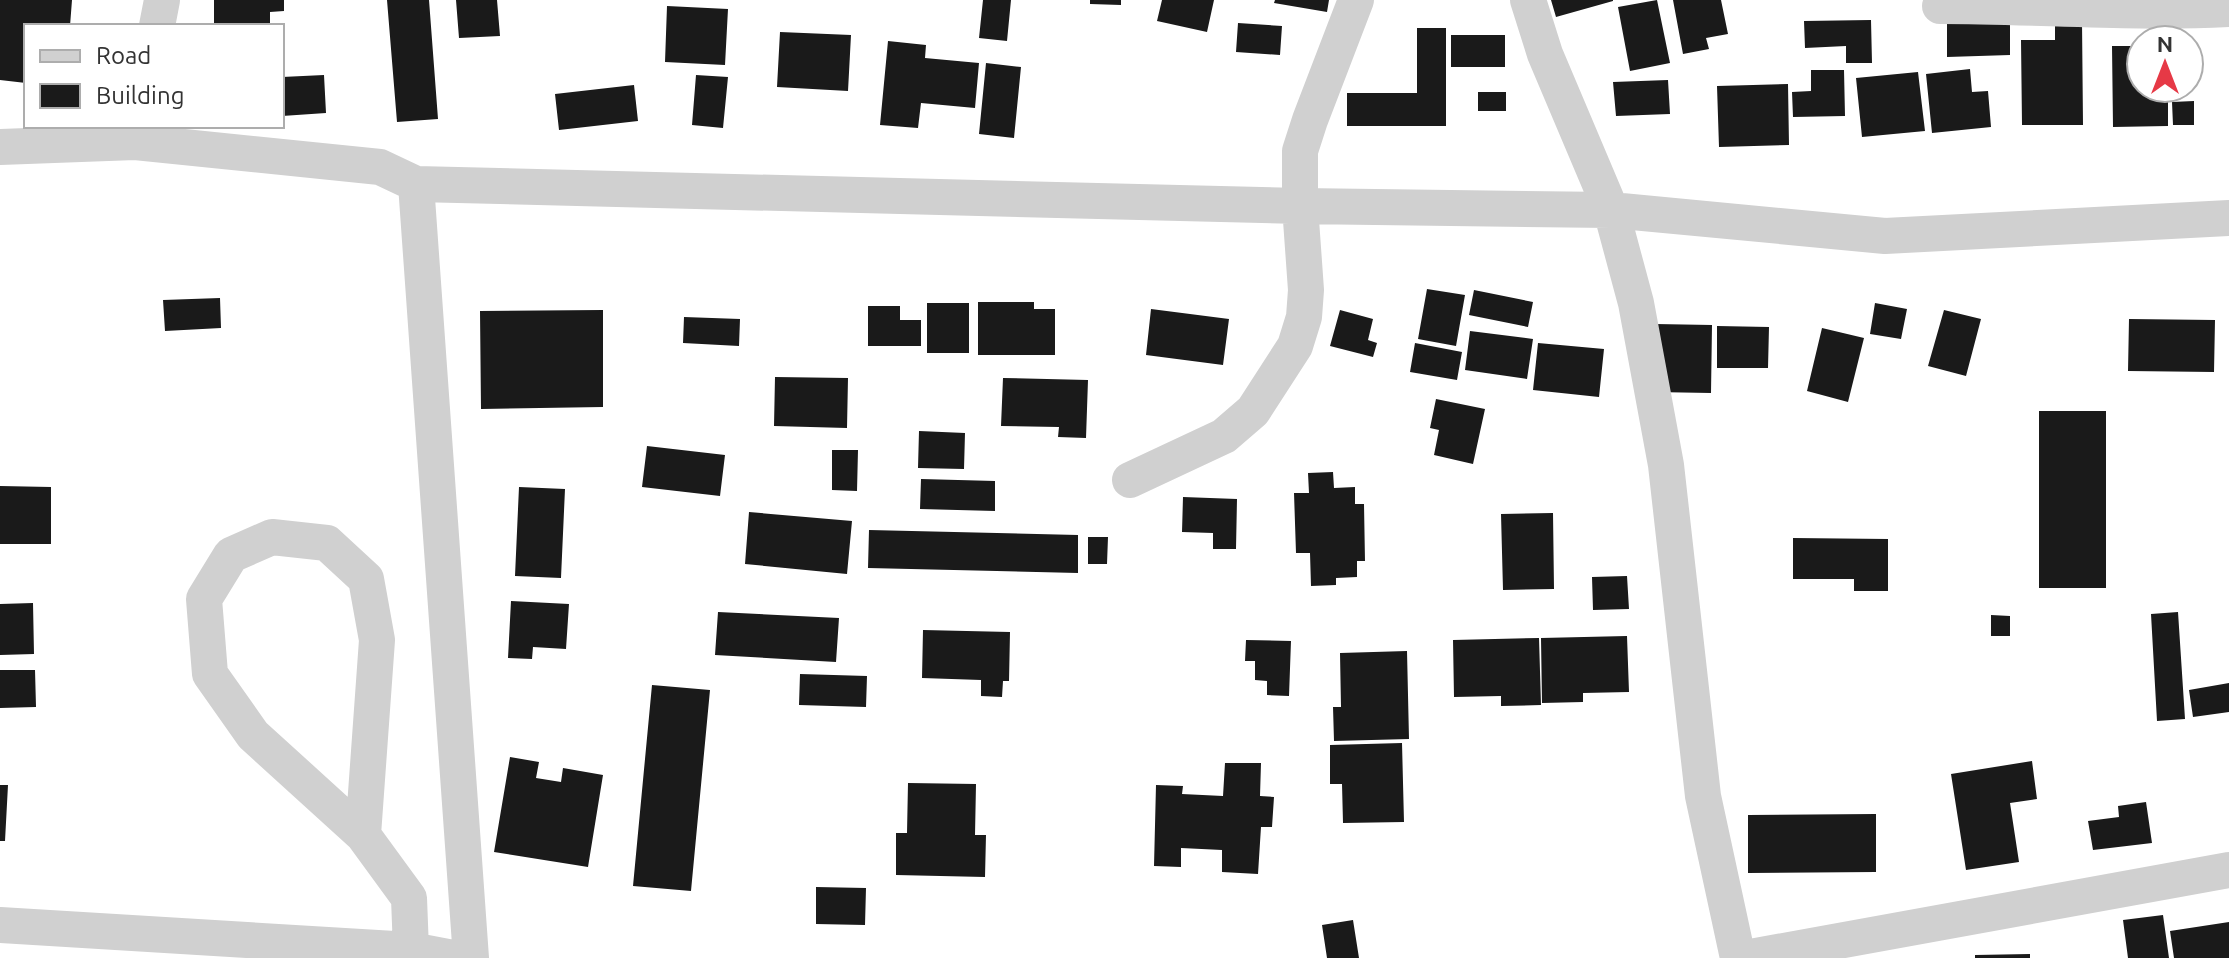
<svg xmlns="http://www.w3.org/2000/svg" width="2229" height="958" font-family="Ubuntu,sans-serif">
<rect width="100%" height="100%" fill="#fff"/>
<!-- building -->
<path fill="#1a1a1a" d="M 0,0 L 72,0 L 70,26 L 26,26 L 26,83 L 0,80 Z
M 214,0 L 284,0 L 284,11 L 270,12 L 270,26 L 214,26 Z
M 387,0 L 429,0 L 438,119 L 397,122 Z
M 456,0 L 497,0 L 500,36 L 459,38 Z
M 983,0 L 1011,0 L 1007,41 L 979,38 Z
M 1090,0 L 1121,0 L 1121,5 L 1090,4 Z
M 1162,0 L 1214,0 L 1207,32 L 1157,21 Z
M 1275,0 L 1329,0 L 1327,12 L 1274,3 Z
M 1551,0 L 1613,0 L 1613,1 L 1556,17 Z
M 1657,0 L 1670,63 L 1630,71 L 1618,7 Z
M 1673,0 L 1721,0 L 1728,34 L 1706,38 L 1709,49 L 1683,54 Z
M 667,6 L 728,9 L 725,65 L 665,62 Z
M 2010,9 L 2010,55 L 1947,57 L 1947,10 Z
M 1871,20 L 1872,63 L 1846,63 L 1846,46 L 1805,48 L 1804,21 Z
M 2055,21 L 2082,21 L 2083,125 L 2022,125 L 2021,40 L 2055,40 Z
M 1238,23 L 1282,26 L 1280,55 L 1236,52 Z
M 1417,28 L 1446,28 L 1446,126 L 1347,126 L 1347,93 L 1417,93 Z
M 780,32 L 851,35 L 848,91 L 777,87 Z
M 1451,35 L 1505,35 L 1505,67 L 1451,67 Z
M 888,41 L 926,45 L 925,58 L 979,63 L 975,108 L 921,103 L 918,128 L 880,125 Z
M 2112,46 L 2141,46 L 2141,88 L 2168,88 L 2168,126 L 2113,127 Z
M 986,63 L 1021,67 L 1014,138 L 979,134 Z
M 1970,69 L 1972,92 L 1988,91 L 1991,127 L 1932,133 L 1926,74 Z
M 1811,70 L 1844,70 L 1845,116 L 1793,117 L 1792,92 L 1811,91 Z
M 1918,72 L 1925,131 L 1862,137 L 1856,78 Z
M 324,75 L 326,113 L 282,116 L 282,77 Z
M 696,75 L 728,77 L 723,128 L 692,125 Z
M 1668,80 L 1670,114 L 1616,116 L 1613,82 Z
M 1788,84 L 1789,145 L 1719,147 L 1717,86 Z
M 634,85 L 638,121 L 559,130 L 555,94 Z
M 1478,92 L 1506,92 L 1506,111 L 1478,111 Z
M 2194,101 L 2194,125 L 2173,125 L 2172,102 Z
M 1427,289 L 1465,295 L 1456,346 L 1418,339 Z
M 1474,290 L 1533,302 L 1528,327 L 1469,315 Z
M 220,298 L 221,328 L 165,331 L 163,300 Z
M 978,302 L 1034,302 L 1034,309 L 1055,309 L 1055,355 L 978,355 Z
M 927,303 L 969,303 L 969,353 L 927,353 Z
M 1875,303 L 1907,309 L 1901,339 L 1870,334 Z
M 868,306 L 900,306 L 900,320 L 921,320 L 921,346 L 868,346 Z
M 1151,309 L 1229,319 L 1223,365 L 1146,355 Z
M 603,310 L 603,407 L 481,409 L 480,311 Z
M 1340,310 L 1373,319 L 1368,340 L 1377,343 L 1373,357 L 1330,346 Z
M 1944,310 L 1981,319 L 1966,376 L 1928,366 Z
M 684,317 L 740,319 L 739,346 L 683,343 Z
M 2129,319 L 2215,320 L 2214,372 L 2128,371 Z
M 1655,324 L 1712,325 L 1711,393 L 1654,392 Z
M 1717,326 L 1769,327 L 1768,368 L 1717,368 Z
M 1822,328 L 1864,338 L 1848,402 L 1807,391 Z
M 1470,331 L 1533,339 L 1527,379 L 1465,370 Z
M 1415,343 L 1462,352 L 1457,380 L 1410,372 Z
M 1538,343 L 1604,349 L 1599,397 L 1533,390 Z
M 775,377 L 848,378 L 847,428 L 774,426 Z
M 1003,378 L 1088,380 L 1086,438 L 1058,437 L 1059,427 L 1001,426 Z
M 1436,399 L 1485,409 L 1473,464 L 1434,455 L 1439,430 L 1430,428 Z
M 2039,411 L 2106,411 L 2106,588 L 2039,588 Z
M 919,431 L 965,433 L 964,469 L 918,468 Z
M 647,446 L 725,455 L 720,496 L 642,487 Z
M 832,450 L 858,450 L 857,491 L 832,490 Z
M 1333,472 L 1334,488 L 1355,487 L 1355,504 L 1364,504 L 1365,561 L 1357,561 L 1357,577 L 1336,578 L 1336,585 L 1311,586 L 1310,553 L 1296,553 L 1294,493 L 1309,493 L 1308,473 Z
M 921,479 L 995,481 L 995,511 L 920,509 Z
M 0,486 L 51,487 L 51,544 L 0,544 Z
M 519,487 L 565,489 L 561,578 L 515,576 Z
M 1183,497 L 1237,499 L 1236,549 L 1213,549 L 1213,533 L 1182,532 Z
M 749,512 L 852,521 L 847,574 L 745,564 Z
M 1553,513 L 1554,589 L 1503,590 L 1501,514 Z
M 869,530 L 1078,535 L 1078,573 L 868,568 Z
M 1088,537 L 1108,537 L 1107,564 L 1088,564 Z
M 1793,538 L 1888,539 L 1888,591 L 1854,591 L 1854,579 L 1793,579 Z
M 1627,576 L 1629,609 L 1593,610 L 1592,577 Z
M 511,601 L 569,604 L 566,649 L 533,647 L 532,659 L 508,658 Z
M 33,603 L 34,654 L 0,655 L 0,604 Z
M 718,612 L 839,618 L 836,662 L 715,655 Z
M 2178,612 L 2185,719 L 2157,721 L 2151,614 Z
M 1991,615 L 2010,616 L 2010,636 L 1991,636 Z
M 923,630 L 1010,632 L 1009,681 L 1003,681 L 1002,697 L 981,696 L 981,680 L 922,678 Z
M 1627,636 L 1629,692 L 1583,693 L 1583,702 L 1542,703 L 1541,638 Z
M 1539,638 L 1541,705 L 1501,706 L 1501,696 L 1454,697 L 1453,640 Z
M 1246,640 L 1291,641 L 1289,696 L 1267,695 L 1267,681 L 1255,680 L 1255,661 L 1245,661 Z
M 1407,651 L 1409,739 L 1334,741 L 1333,707 L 1341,707 L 1340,653 Z
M 0,670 L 35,670 L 36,707 L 0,708 Z
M 800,674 L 867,676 L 866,707 L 799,705 Z
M 2229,683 L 2229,712 L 2193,717 L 2189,690 Z
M 652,685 L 710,690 L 691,891 L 633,886 Z
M 1402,743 L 1404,822 L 1343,823 L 1342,784 L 1330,784 L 1330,745 Z
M 510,757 L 539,762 L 536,778 L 561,782 L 563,768 L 603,775 L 588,867 L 494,852 Z
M 2032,761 L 2037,799 L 2010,803 L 2019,862 L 1966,870 L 1951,774 Z
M 1225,763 L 1261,763 L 1260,796 L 1274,797 L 1272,827 L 1261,827 L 1258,874 L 1222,872 L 1222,850 L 1181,848 L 1181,867 L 1154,866 L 1156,785 L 1183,786 L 1182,794 L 1223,796 Z
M 908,783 L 976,784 L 975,835 L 986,835 L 985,877 L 896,875 L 896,833 L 907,833 Z
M 0,785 L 8,785 L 5,841 L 0,841 Z
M 2146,802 L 2152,843 L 2093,850 L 2088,821 L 2119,817 L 2118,806 Z
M 1876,814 L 1876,872 L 1748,873 L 1748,815 Z
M 816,887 L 866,888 L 865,925 L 816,924 Z
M 2163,915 L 2169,958 L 2128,958 L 2123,920 Z
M 1353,920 L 1359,958 L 1327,958 L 1322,925 Z
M 2229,922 L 2229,958 L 2174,958 L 2170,931 Z
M 2030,954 L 2030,958 L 1975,958 L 1975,955 Z"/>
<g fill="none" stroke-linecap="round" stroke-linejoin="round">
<!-- minor -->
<path stroke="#d0d0d0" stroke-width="36" d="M 1528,0 L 1545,54 L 1611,210 L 1636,303 L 1666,465 L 1703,796 L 1738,958
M 1940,6 C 2037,6 2133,14 2229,9
M 157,26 L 162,0
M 0,147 L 135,142 L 380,167 L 416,184 L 1300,206 L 1611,210 L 1885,236 L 2229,218
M 416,184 L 471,958
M 1130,480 L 1224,436 L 1253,411 L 1295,346 L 1304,317 L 1306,290 L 1300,206 L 1300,151 L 1310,120 L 1356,0
M 363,835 L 377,640 L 366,579 L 327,543 L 272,537 L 231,555 L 204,599 L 210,674 L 253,735 L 363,835 L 409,898 L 411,950
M 0,925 L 411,950 L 453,958
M 1745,958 L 2229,870"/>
</g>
<!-- legend -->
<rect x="24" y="24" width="260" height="104" fill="#ffffff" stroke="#adadad" stroke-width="2"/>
<rect x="40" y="50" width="40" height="12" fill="#d0d0d0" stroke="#adadad" stroke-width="2"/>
<text x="96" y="64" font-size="24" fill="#333333">Road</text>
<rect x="40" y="84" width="40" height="24" fill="#1a1a1a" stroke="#adadad" stroke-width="2"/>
<text x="96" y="104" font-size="24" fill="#333333">Building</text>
<!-- north arrow -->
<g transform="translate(2165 64)"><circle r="38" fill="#ffffff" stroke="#adadad" stroke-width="2"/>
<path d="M0-6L14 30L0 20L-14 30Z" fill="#e63946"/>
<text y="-12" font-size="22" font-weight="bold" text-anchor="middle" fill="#333333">N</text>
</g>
</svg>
